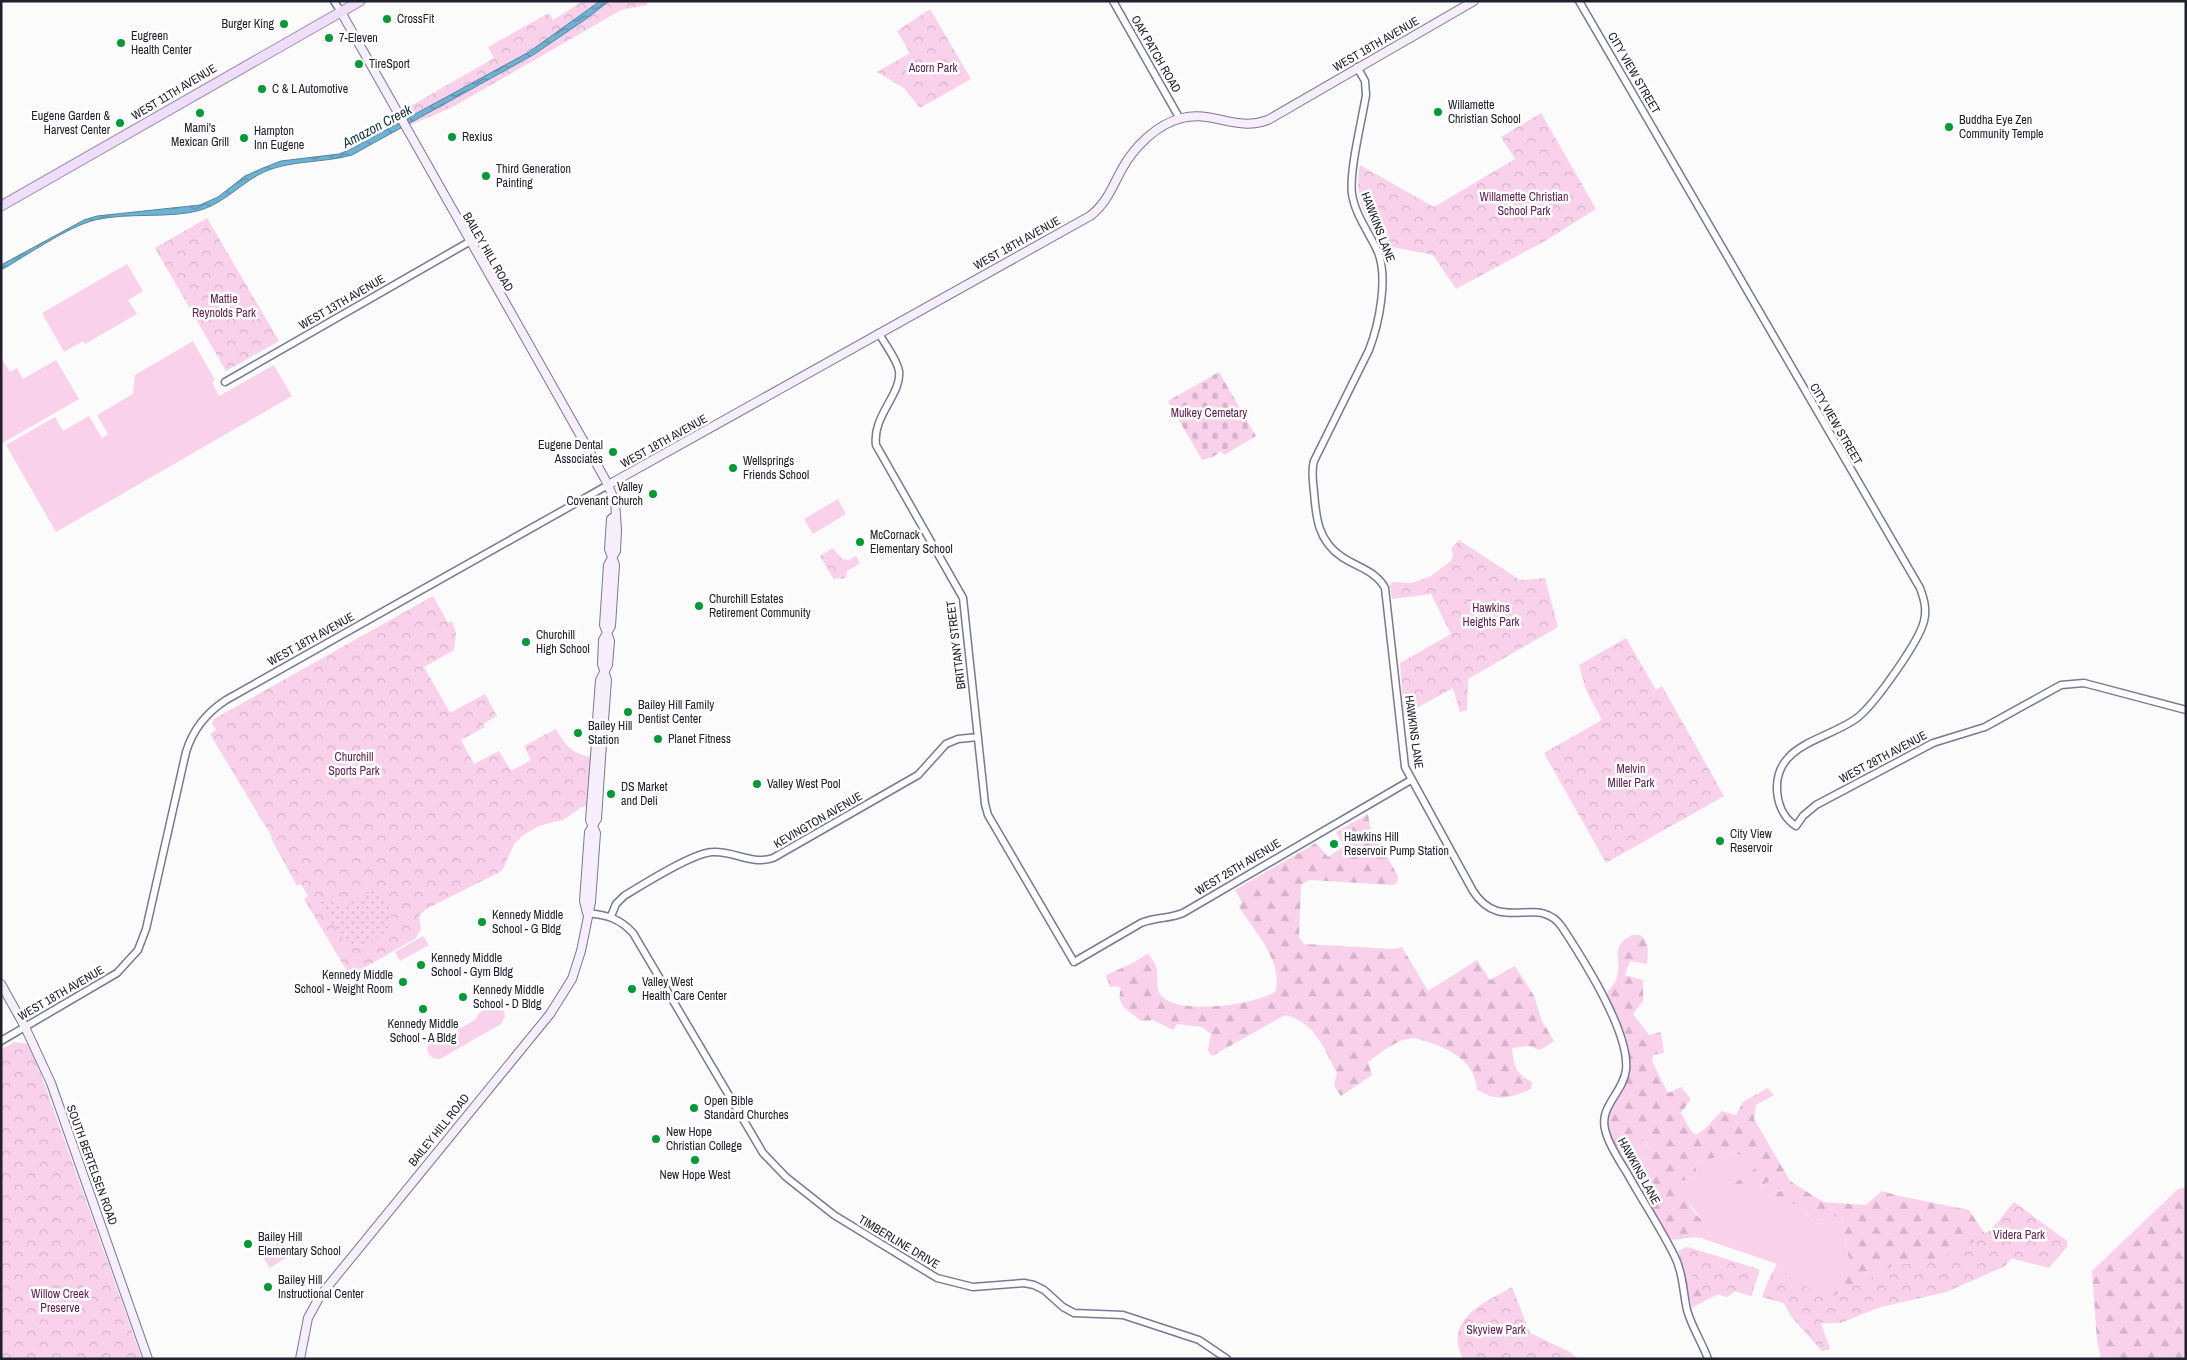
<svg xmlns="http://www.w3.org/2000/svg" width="2187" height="1360" font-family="'Archivo Narrow',sans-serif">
<defs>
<pattern id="forest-firs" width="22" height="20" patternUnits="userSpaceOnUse" patternTransform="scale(1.25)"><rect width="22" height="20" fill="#f9d1eb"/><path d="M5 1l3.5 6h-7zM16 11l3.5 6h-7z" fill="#d5b3ca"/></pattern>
<pattern id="cemetery-stones" width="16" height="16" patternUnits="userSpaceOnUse" patternTransform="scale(1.25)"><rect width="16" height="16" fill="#f9d1eb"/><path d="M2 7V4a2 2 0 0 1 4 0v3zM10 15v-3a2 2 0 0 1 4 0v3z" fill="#d5b3ca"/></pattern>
<pattern id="park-crowns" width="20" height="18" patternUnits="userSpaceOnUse" patternTransform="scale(1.25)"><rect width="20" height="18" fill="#f9d1eb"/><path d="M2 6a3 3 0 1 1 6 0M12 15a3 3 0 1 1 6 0" fill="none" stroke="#d5b3ca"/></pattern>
<pattern id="garden-dots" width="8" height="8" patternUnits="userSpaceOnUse" patternTransform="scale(1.25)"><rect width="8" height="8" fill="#f9d1eb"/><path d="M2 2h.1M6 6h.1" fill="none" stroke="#d5b3ca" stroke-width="1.8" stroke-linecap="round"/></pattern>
<pattern id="water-waves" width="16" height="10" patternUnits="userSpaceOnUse" patternTransform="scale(1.25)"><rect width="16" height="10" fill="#6db2d2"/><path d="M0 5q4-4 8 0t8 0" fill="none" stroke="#5990ab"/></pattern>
</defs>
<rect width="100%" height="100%" fill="#fafbfa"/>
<!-- grass -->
<path fill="#f9d1eb" d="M 127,264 L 143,291 L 128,300 L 137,314 L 85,344 L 83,341 L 64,352 L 42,313 Z
M 193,341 L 215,380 L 212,382 L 219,396 L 274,365 L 292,396 L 56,532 L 6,445 L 55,417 L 63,431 L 89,416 L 102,438 L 108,434 L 97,415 L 133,394 L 135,375 Z
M 1,358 L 10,372 L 17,368 L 23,379 L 56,360 L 79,399 L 1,444 Z
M 838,499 L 846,514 L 813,534 L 804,519 Z
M 423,936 L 429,945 L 400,961 L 395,952 Z
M 491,1005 L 498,1005 L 504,1010 L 505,1017 L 501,1024 L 440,1059 C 432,1059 430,1056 427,1050 L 429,1041 L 434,1039 L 438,1042 L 476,1019 L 478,1014 Z
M 1643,1140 L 1651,1150 L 1644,1161 L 1630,1172 L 1616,1148 L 1629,1149 Z
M 1736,1153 L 1756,1160 L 1759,1165 L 1744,1179 L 1734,1183 L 1759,1187 L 1785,1172 L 1790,1181 L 1783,1190 L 1768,1197 L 1778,1207 L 1790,1202 L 1800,1205 L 1815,1223 L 1823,1224 L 1833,1214 L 1842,1220 L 1848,1255 L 1854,1267 L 1846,1281 L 1839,1287 L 1838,1302 L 1766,1286 L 1777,1264 L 1701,1238 L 1707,1227 C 1697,1215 1692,1202 1679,1196 L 1676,1189 L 1678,1181 L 1689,1180 L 1697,1174 L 1695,1164 C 1708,1156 1722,1159 1736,1153 Z
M 280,1242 L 289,1256 L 270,1268 L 261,1254 Z"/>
<!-- forest -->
<path fill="url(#forest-firs)" d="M 1368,814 L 1370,827 L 1398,876 L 1397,883 L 1393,885 L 1309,880 L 1301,885 L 1299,937 L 1304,944 L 1393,949 L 1402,947 L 1428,991 L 1477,960 L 1490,980 L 1515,966 L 1534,996 L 1542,1021 L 1554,1041 L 1540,1050 L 1529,1046 L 1512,1048 C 1514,1066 1515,1073 1532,1082 L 1531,1089 C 1518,1095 1501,1101 1488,1095 C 1483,1093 1481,1091 1477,1090 C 1476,1063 1451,1049 1428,1042 C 1423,1041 1418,1038 1413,1038 C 1396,1039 1382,1052 1368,1062 L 1372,1075 L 1341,1096 L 1334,1086 L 1337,1073 C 1323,1047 1316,1023 1285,1015 L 1212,1056 L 1208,1051 L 1211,1034 L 1202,1027 L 1177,1024 L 1173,1030 L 1153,1020 L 1141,1021 C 1130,1011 1115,1006 1121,989 L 1117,986 L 1110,987 L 1106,975 L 1135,962 L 1148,953 C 1150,957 1155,962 1156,967 C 1160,978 1152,990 1165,999 C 1187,1014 1253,1005 1275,992 C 1284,962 1255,932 1239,907 L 1242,902 L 1235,890 L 1316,843 L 1328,857 L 1344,846 L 1336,832 Z
M 1632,935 L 1640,935 C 1650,942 1648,953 1647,964 L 1630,961 L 1625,975 L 1643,980 L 1643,1001 L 1633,1014 L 1649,1035 L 1661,1032 L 1664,1053 L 1653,1055 L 1652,1061 L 1668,1093 L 1681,1087 L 1691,1099 L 1681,1113 L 1691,1131 L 1696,1135 C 1707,1129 1712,1120 1722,1111 L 1736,1115 L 1743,1102 L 1768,1088 L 1774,1095 L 1756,1105 L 1754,1119 L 1785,1172 L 1759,1187 L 1734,1196 L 1729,1190 C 1734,1181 1750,1174 1759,1165 L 1755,1160 L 1736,1153 C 1722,1159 1708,1156 1695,1164 L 1697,1174 L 1689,1180 L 1678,1181 L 1676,1189 L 1679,1195 C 1692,1202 1688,1204 1696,1214 C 1700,1219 1704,1220 1707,1227 L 1701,1238 C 1687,1235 1678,1242 1670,1239 L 1630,1172 L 1644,1161 L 1651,1149 L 1643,1140 L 1629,1150 L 1616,1148 C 1596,1103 1621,1110 1629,1074 C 1635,1049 1618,1015 1606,994 C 1610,989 1615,984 1617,977 C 1623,959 1608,948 1632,935 Z
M 1790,1181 L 1823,1202 L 1866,1205 L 1882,1191 L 1899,1196 L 1969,1210 L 1985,1234 L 1993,1228 L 2022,1261 L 2011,1258 L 2005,1266 L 1946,1292 L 1880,1307 L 1840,1323 L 1820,1323 L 1830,1349 L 1822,1351 L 1791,1316 L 1784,1303 L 1762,1297 L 1792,1294 L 1833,1296 L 1839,1287 L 1846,1281 L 1847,1272 L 1854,1267 L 1848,1255 L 1842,1220 L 1833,1215 L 1823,1224 L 1815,1223 C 1802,1207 1800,1198 1778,1207 L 1769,1204 L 1768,1197 L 1783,1190 Z
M 2186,1187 L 2186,1359 L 2101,1359 L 2097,1340 L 2092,1271 L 2178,1189 Z
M 1687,1247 L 1758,1269 L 1759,1272 L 1751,1296 L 1735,1291 L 1727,1297 L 1717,1294 L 1692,1308 L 1678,1251 Z"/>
<!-- cemetery -->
<path fill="url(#cemetery-stones)" d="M 1219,372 L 1256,436 L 1224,455 L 1221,451 L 1213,457 L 1202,460 L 1168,401 Z"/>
<!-- park -->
<path fill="url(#park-crowns)" d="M 583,1 L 646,1 L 648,5 L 621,10 L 451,108 L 410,125 L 402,111 L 494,58 L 488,47 L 549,13 L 553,20 Z
M 930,9 L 971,79 L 920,108 L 904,88 L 877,72 L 910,53 L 897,31 Z
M 1541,113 L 1596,209 L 1545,241 L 1456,289 L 1433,255 L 1382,245 C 1366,214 1353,202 1360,165 L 1434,207 L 1515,159 L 1501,137 Z
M 207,218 L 279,341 L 226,371 L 155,248 Z
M 1459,540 L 1520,580 L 1545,578 L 1558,627 L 1468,679 L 1467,710 L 1460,712 L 1453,688 L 1404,715 L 1400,663 L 1451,634 L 1431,594 L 1392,599 L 1390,586 L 1392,582 L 1412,583 L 1431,576 L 1451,561 L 1453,555 L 1451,549 Z
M 833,548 L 842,559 L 848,560 L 856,556 L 860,563 L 847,571 L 846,577 L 842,579 L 837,578 L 834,580 L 820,556 Z
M 433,596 L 448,623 L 452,621 L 456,633 L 454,650 L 424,667 L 450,713 L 485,694 L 497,716 L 483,724 L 485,727 L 461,740 L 474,764 L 499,751 L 511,771 L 531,760 L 524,746 L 556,729 C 564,745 574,755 592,757 L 588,806 L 582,807 L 563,820 L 541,825 L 525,834 L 514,844 L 503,869 L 498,873 L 426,909 L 419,916 L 421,929 L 416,938 L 350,976 L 304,899 L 308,896 L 301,884 L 297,886 L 271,838 L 272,837 L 210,734 L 216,730 L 212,723 L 214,719 Z
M 1626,638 L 1656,690 L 1662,686 L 1724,796 L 1606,863 L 1544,753 L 1602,720 L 1586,690 L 1579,665 Z
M 15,1042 L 28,1044 L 38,1066 L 142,1359 L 1,1359 L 1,1049 Z
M 2014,1202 L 2067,1241 L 2067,1247 L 2049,1268 L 2011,1258 L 2005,1266 L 1946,1292 L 1880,1307 L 1840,1323 L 1821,1323 L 1830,1349 L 1822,1351 L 1791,1316 L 1784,1303 L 1762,1297 L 1772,1272 L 1791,1278 L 1820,1294 L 1833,1296 L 1891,1267 L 1942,1257 L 1970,1244 L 1993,1228 Z
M 1687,1247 L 1758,1269 L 1759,1272 L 1751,1296 L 1735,1291 L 1727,1297 L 1718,1294 L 1707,1300 L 1678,1251 Z
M 1512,1287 L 1530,1333 L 1570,1352 L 1578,1359 L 1463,1359 C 1443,1319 1484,1303 1512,1287 Z"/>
<!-- garden -->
<path fill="url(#garden-dots)" d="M 377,888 L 380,890 C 384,897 391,908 391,916 C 392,935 369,942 354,947 L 342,938 L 317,902 L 319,899 L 345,904 Z"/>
<!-- water -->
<path fill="url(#water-waves)" stroke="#5686a0" d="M 600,1 L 609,1 L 586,19 L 533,55 L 352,155 C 324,163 293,160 266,171 C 243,181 226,202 201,210 C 171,219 128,212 95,220 C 67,227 28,255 1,270 L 1,265 L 84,220 L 97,216 L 200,205 L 218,197 L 245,176 L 263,168 L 281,161 L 339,154 L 349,150 L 529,52 Z"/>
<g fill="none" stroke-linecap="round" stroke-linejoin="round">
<defs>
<path id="tertiary" d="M 334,1 L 341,12
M 1113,1 L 1180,119
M 1579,1 L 1920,588 C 1924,599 1927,609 1924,621 C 1919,642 1874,705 1857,718 C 1837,733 1804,740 1788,758 C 1770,777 1775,813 1796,826 L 1803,816 L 1816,805 L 1933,743 L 1985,727 L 2061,685 L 2084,683 L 2186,710
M 1357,67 L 1365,81 L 1366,95 C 1362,120 1349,171 1352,194 C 1355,214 1368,231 1377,250 C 1389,276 1379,324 1369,350 L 1314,461 C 1311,471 1313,482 1314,492 C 1316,518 1318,541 1342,557 C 1357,567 1376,571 1385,588 L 1405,767 L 1473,891 C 1501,935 1539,893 1562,927 C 1583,959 1630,1032 1626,1070 C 1623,1094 1597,1107 1606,1133 C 1610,1147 1619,1160 1627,1173 C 1642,1200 1660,1227 1674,1255 C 1683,1272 1683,1292 1687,1310 C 1692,1328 1702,1342 1708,1359
M 879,333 C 885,345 897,359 899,371 C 902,394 872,416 876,445 L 963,598 L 985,804 L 988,815 L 1074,962 L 1141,923 C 1155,917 1169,919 1183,913 L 1411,780
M 225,382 L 469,242
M 587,913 C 607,915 619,918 633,933 L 763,1153 L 786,1177 L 834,1215 L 937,1278 L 973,1287 L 1024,1283 L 1034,1285 L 1044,1290 L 1063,1307 L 1074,1313 L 1123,1315 L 1199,1340 L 1227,1359
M 611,916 L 616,904 L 624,896 C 642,885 694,852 713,852 C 735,851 751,865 773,858 L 918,775 L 946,744 L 958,739 L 978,737
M 1,1041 L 117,973 L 138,950 L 146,929 L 186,752 C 193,729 206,713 226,700 L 608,485"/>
<path id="secondary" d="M 341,12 L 605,479 L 615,501 L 617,530 L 616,551 L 608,565 L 604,625 L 610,641 L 608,665 L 600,680 L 597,720 C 602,727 598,736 602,743 L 597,819 L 589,832 L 584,901 L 587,913
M 608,485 L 1090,216 C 1107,203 1112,187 1122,169 C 1134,147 1157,124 1182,118 C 1213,110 1235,132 1268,120 L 1474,1
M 600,725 L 604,720 L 607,680 L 602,664 L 603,640 L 611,626 L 615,565 L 609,549 L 611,519 L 616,515
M 1,984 L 25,1027 L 51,1083 L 148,1359
M 300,1359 L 308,1318 L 320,1296 L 550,1014 L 572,979 L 581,951 L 591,902 L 596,833 L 590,820 L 596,743 L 600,739"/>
<path id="primary" d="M 1,206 L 360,1"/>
</defs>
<!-- tertiary casing -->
<use href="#tertiary" stroke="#787898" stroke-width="9"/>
<!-- secondary casing -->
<use href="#secondary" stroke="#787898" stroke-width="10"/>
<!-- primary casing -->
<use href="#primary" stroke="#9e8dae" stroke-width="11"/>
<!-- tertiary -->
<use href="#tertiary" stroke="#fff" stroke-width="6"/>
<!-- secondary -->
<use href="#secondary" stroke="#f6eefb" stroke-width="8"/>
<!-- primary -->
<use href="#primary" stroke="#eedef8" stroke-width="9"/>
</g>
<!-- markers -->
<g fill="#009b35" stroke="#fff" stroke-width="2">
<circle cx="387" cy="19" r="5"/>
<circle cx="284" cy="24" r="5"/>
<circle cx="329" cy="38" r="5"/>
<circle cx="121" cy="43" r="5"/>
<circle cx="359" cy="64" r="5"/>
<circle cx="262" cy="89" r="5"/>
<circle cx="1438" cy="112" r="5"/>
<circle cx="200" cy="113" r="5"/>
<circle cx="120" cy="123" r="5"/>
<circle cx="1949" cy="127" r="5"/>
<circle cx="452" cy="137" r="5"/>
<circle cx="244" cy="138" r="5"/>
<circle cx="486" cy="176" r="5"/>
<circle cx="613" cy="452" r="5"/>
<circle cx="733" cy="468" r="5"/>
<circle cx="653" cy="494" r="5"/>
<circle cx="860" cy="542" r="5"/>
<circle cx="699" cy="606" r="5"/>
<circle cx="526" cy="642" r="5"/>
<circle cx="628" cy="712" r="5"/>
<circle cx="578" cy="733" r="5"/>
<circle cx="658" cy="739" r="5"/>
<circle cx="757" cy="784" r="5"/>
<circle cx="611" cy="794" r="5"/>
<circle cx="1720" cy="841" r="5"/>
<circle cx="1334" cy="844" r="5"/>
<circle cx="482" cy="922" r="5"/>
<circle cx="421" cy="965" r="5"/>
<circle cx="403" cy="982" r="5"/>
<circle cx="632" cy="989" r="5"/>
<circle cx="463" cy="997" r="5"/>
<circle cx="423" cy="1009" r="5"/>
<circle cx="694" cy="1108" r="5"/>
<circle cx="656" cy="1139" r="5"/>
<circle cx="695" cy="1160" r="5"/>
<circle cx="248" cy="1244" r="5"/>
<circle cx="268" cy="1287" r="5"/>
</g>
<g text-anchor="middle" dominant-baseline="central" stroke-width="5" stroke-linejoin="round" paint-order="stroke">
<!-- poi labels -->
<g font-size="12" fill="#20202d" stroke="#fff" text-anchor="start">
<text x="397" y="19">CrossFit</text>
<text x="274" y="24" text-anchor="end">Burger King</text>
<text x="131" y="36">Eugreen<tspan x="131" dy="14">Health Center</tspan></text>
<text x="339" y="38">7-Eleven</text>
<text x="369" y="64">TireSport</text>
<text x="272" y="89">C &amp; L Automotive</text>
<text x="1448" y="105">Willamette<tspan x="1448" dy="14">Christian School</tspan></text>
<text x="110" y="116" text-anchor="end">Eugene Garden &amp;<tspan x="110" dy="14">Harvest Center</tspan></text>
<text x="1959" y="120">Buddha Eye Zen<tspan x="1959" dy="14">Community Temple</tspan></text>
<text x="200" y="128" text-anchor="middle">Mami's<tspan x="200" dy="14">Mexican Grill</tspan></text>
<text x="254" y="131">Hampton<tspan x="254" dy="14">Inn Eugene</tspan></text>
<text x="462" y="137">Rexius</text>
<text x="496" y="169">Third Generation<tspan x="496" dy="14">Painting</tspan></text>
<text x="603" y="445" text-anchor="end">Eugene Dental<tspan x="603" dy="14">Associates</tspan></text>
<text x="743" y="461">Wellsprings<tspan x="743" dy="14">Friends School</tspan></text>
<text x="643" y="487" text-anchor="end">Valley<tspan x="643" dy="14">Covenant Church</tspan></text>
<text x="870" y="535">McCornack<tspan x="870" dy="14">Elementary School</tspan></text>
<text x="709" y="599">Churchill Estates<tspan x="709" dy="14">Retirement Community</tspan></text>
<text x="536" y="635">Churchill<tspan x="536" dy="14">High School</tspan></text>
<text x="638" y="705">Bailey Hill Family<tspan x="638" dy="14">Dentist Center</tspan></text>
<text x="588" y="726">Bailey Hill<tspan x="588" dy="14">Station</tspan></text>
<text x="668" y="739">Planet Fitness</text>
<text x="767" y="784">Valley West Pool</text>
<text x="621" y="787">DS Market<tspan x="621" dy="14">and Deli</tspan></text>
<text x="1730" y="834">City View<tspan x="1730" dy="14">Reservoir</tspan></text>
<text x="1344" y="837">Hawkins Hill<tspan x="1344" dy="14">Reservoir Pump Station</tspan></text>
<text x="492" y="915">Kennedy Middle<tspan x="492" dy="14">School - G Bldg</tspan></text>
<text x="431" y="958">Kennedy Middle<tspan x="431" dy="14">School - Gym Bldg</tspan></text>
<text x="393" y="975" text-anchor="end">Kennedy Middle<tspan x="393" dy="14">School - Weight Room</tspan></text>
<text x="642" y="982">Valley West<tspan x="642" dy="14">Health Care Center</tspan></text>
<text x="473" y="990">Kennedy Middle<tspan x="473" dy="14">School - D Bldg</tspan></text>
<text x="423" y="1024" text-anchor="middle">Kennedy Middle<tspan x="423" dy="14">School - A Bldg</tspan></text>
<text x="704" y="1101">Open Bible<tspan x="704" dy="14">Standard Churches</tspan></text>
<text x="666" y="1132">New Hope<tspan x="666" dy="14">Christian College</tspan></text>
<text x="695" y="1175" text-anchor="middle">New Hope West</text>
<text x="258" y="1237">Bailey Hill<tspan x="258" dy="14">Elementary School</tspan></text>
<text x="278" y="1280">Bailey Hill<tspan x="278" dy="14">Instructional Center</tspan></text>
</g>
<!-- street labels -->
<g font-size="12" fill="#20202d" stroke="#fff">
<text transform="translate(1376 44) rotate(-30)">WEST 18TH AVENUE</text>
<text transform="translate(1156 54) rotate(60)">OAK PATCH ROAD</text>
<text transform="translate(1634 73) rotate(60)">CITY VIEW STREET</text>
<text transform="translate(174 92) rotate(-31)">WEST 11TH AVENUE</text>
<text transform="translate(1378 227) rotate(69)">HAWKINS LANE</text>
<text transform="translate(1017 243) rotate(-29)">WEST 18TH AVENUE</text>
<text transform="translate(488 252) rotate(60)">BAILEY HILL ROAD</text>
<text transform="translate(342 302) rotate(-30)">WEST 13TH AVENUE</text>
<text transform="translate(1836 424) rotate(60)">CITY VIEW STREET</text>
<text transform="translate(664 441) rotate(-29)">WEST 18TH AVENUE</text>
<text transform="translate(311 639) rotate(-29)">WEST 18TH AVENUE</text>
<text transform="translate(956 645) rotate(-97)">BRITTANY STREET</text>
<text transform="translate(1414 732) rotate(82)">HAWKINS LANE</text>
<text transform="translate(1883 757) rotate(-28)">WEST 28TH AVENUE</text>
<text transform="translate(818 820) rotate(-30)">KEVINGTON AVENUE</text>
<text transform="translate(1238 867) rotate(-31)">WEST 25TH AVENUE</text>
<text transform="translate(61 993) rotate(-30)">WEST 18TH AVENUE</text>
<text transform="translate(439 1130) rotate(-51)">BAILEY HILL ROAD</text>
<text transform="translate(92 1165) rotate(70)">SOUTH BERTELSEN ROAD</text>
<text transform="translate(1639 1171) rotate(61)">HAWKINS LANE</text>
<text transform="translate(899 1242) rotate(31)">TIMBERLINE DRIVE</text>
</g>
<!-- park labels -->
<g font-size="12" fill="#642152" stroke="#fff">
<text x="933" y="68">Acorn Park</text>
<text x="1524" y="197">Willamette Christian<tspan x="1524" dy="14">School Park</tspan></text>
<text x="224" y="299">Mattie<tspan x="224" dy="14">Reynolds Park</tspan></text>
<text x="1209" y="413">Mulkey Cemetary</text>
<text x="1491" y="608">Hawkins<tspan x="1491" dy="14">Heights Park</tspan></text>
<text x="354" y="757">Churchill<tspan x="354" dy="14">Sports Park</tspan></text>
<text x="1631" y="769">Melvin<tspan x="1631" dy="14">Miller Park</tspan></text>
<text x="2019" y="1235">Videra Park</text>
<text x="60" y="1294">Willow Creek<tspan x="60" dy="14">Preserve</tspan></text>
<text x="1496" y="1330">Skyview Park</text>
</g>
<!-- water labels -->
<g font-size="14" font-style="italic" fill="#123341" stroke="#fff">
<text transform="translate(377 126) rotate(-28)">Amazon Creek</text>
</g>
</g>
<!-- border -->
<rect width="2187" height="1360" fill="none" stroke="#20202d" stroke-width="5"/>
</svg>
